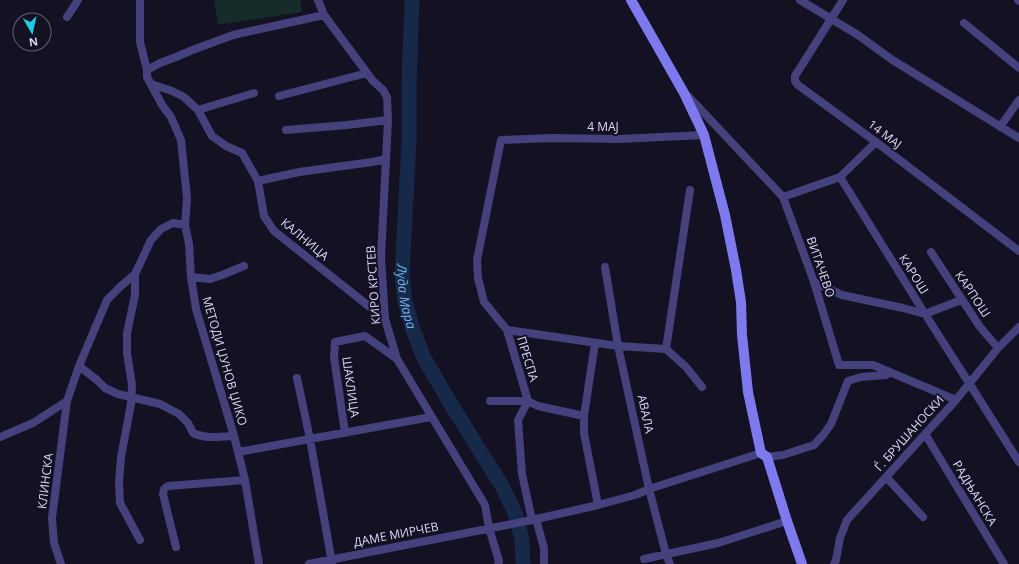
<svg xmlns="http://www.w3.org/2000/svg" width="1019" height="564" font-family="'Open Sans',sans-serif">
<rect width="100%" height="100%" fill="#141122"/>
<!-- green -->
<path fill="#152c2b" d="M 214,0 L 300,0 L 302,12 L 218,25 Z"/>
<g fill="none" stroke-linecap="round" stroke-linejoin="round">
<!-- river -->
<path stroke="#162948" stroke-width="15" id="s1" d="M 412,0 L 409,83 L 409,141 L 402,275 L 405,302 L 412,327 L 424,358 L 452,406 L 502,486 L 515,513 L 522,540 L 523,564"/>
<!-- street -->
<path stroke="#44417c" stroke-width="8" d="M 140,0 L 140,42 L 147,70
M 318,0 L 324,15 L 373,81 L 383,90 L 387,97 L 388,120 L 381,257 L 385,319 L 397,359 L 485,505 L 489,528 L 499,561 L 498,564
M 800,0 L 858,35 L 891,59 L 1019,138
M 843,0 L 795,76 L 795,81 L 798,85 L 876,142 L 1019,251
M 1018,0 L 1019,1
M 67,17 L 78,0
M 964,23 L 1019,68
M 151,84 L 172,91 L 184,97 L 198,110 L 212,136 L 226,146 L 242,153 L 258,181 L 264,216 L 274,231 L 385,319
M 279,96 L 367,73
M 688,96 L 783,197 L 814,282 L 839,365 L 873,365 L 956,400
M 198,110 L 254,93
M 1000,127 L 1019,100
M 286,130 L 347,125 L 388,120
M 840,177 L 925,314 L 969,383 L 1019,462
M 258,181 L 299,172 L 372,162 L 386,159
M 783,197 L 840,177 L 876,142
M 931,252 L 980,327 L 998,348
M 605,267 L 618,346 L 649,489 L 666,554 L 670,564
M 135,274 L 135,295 L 127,333 L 127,353 L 132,385 L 131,404 L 121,457 L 119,483 L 120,503 L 140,540
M 191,277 L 210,279 L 222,275 L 244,266
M 814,282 L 842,295 L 903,308 L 925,314 L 961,300
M 507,330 L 618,346 L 666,349 L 686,367 L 702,387
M 595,343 L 584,416 L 584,433 L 598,505
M 666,349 L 690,190
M 79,366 L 97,380 L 105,388 L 118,394 L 160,404 L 179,414 L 188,423 L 193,433 C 206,439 220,437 234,436
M 297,378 L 310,439 L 332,563
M 490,401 L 528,401 L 538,406 L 584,416
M 345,433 L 334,357 L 335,342 L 365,336 L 397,359
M 925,434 L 1004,564
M 0,437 L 33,423 L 67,401 L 79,366 L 107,300 L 121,286 L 135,274 L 151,240 L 161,229 L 173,223 L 185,225
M 238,452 L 431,417
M 767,457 L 783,455 L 814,445 L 824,434 L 831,424 L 848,381 L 861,377 L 886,375 L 890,372
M 886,477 L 923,517
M 536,519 L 544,548 L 544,564
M 532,520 L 522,474 L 518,420 L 528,401 L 507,330 L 484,302 L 478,278 L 477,260 L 501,140 L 552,138 L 619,139 L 704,135
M 176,547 L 163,494 L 164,489 L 168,486 L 245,480
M 644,559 L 718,543 L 787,521
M 61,564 L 54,543 L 52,518 L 67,401
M 259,564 L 245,480 L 234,436 L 196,309 L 191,277 L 189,244 L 185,225 L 187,198 L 181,140 L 171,117 L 162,105 L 147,77 L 147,70 L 160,63 L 176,57 L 190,51 L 233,35 L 324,15
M 309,564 L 532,520 L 598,505 L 635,495 L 649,489 L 761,453
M 834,564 L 836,560 L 840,538 L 847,520 L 956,400 L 998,348 L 1019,327"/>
<!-- secondary -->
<path stroke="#7d79ef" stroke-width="10" d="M 631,0 L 684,93 L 704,135 L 725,215 L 736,270 L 741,302 L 742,335 L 748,392 L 761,453 L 767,457 L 787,521 L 802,564"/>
</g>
<g text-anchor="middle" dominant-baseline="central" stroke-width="4" stroke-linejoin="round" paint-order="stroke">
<!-- street labels -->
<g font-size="12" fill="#dbd7fa" stroke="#141122">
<text x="603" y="126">4 МАЈ</text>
<text transform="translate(885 134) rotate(37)">14 МАЈ</text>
<text transform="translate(305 239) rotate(40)">КАЛНИЦА</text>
<text transform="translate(821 267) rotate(71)">ВИТАЧЕВО</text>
<text transform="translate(914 274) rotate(58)">КАРОШ</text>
<text transform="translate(373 285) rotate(-94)">КИРО КРСТЕВ</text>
<text transform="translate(973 294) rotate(56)">КАРПОШ</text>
<text transform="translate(528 359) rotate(73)">ПРЕСПА</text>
<text transform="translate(225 361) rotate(74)">МЕТОДИ ЏУНОВ ЏИКО</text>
<text transform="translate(351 387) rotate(82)">ШАКЛИЦА</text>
<text transform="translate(646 414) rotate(78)">АВАЛА</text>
<text transform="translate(909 433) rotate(-48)">Ѓ. БРУШАНОСКИ</text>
<text transform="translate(45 481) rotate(-83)">КЛИНСКА</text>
<text transform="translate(975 493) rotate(59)">РАДЊАНСКА</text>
<text transform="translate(396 534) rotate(-11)">ДАМЕ МИРЧЕВ</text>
</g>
<!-- water labels -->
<g font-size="13" font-style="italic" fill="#71b3ee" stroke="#141122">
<text stroke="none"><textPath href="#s1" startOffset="297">Луда Мара</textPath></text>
</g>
</g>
<!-- north arrow -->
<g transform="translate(32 32) rotate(171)"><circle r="19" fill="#141122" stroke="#646078"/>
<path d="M0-3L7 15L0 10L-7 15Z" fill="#1bcde3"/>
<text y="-6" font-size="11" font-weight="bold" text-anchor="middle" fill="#dbd7fa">N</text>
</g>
</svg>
